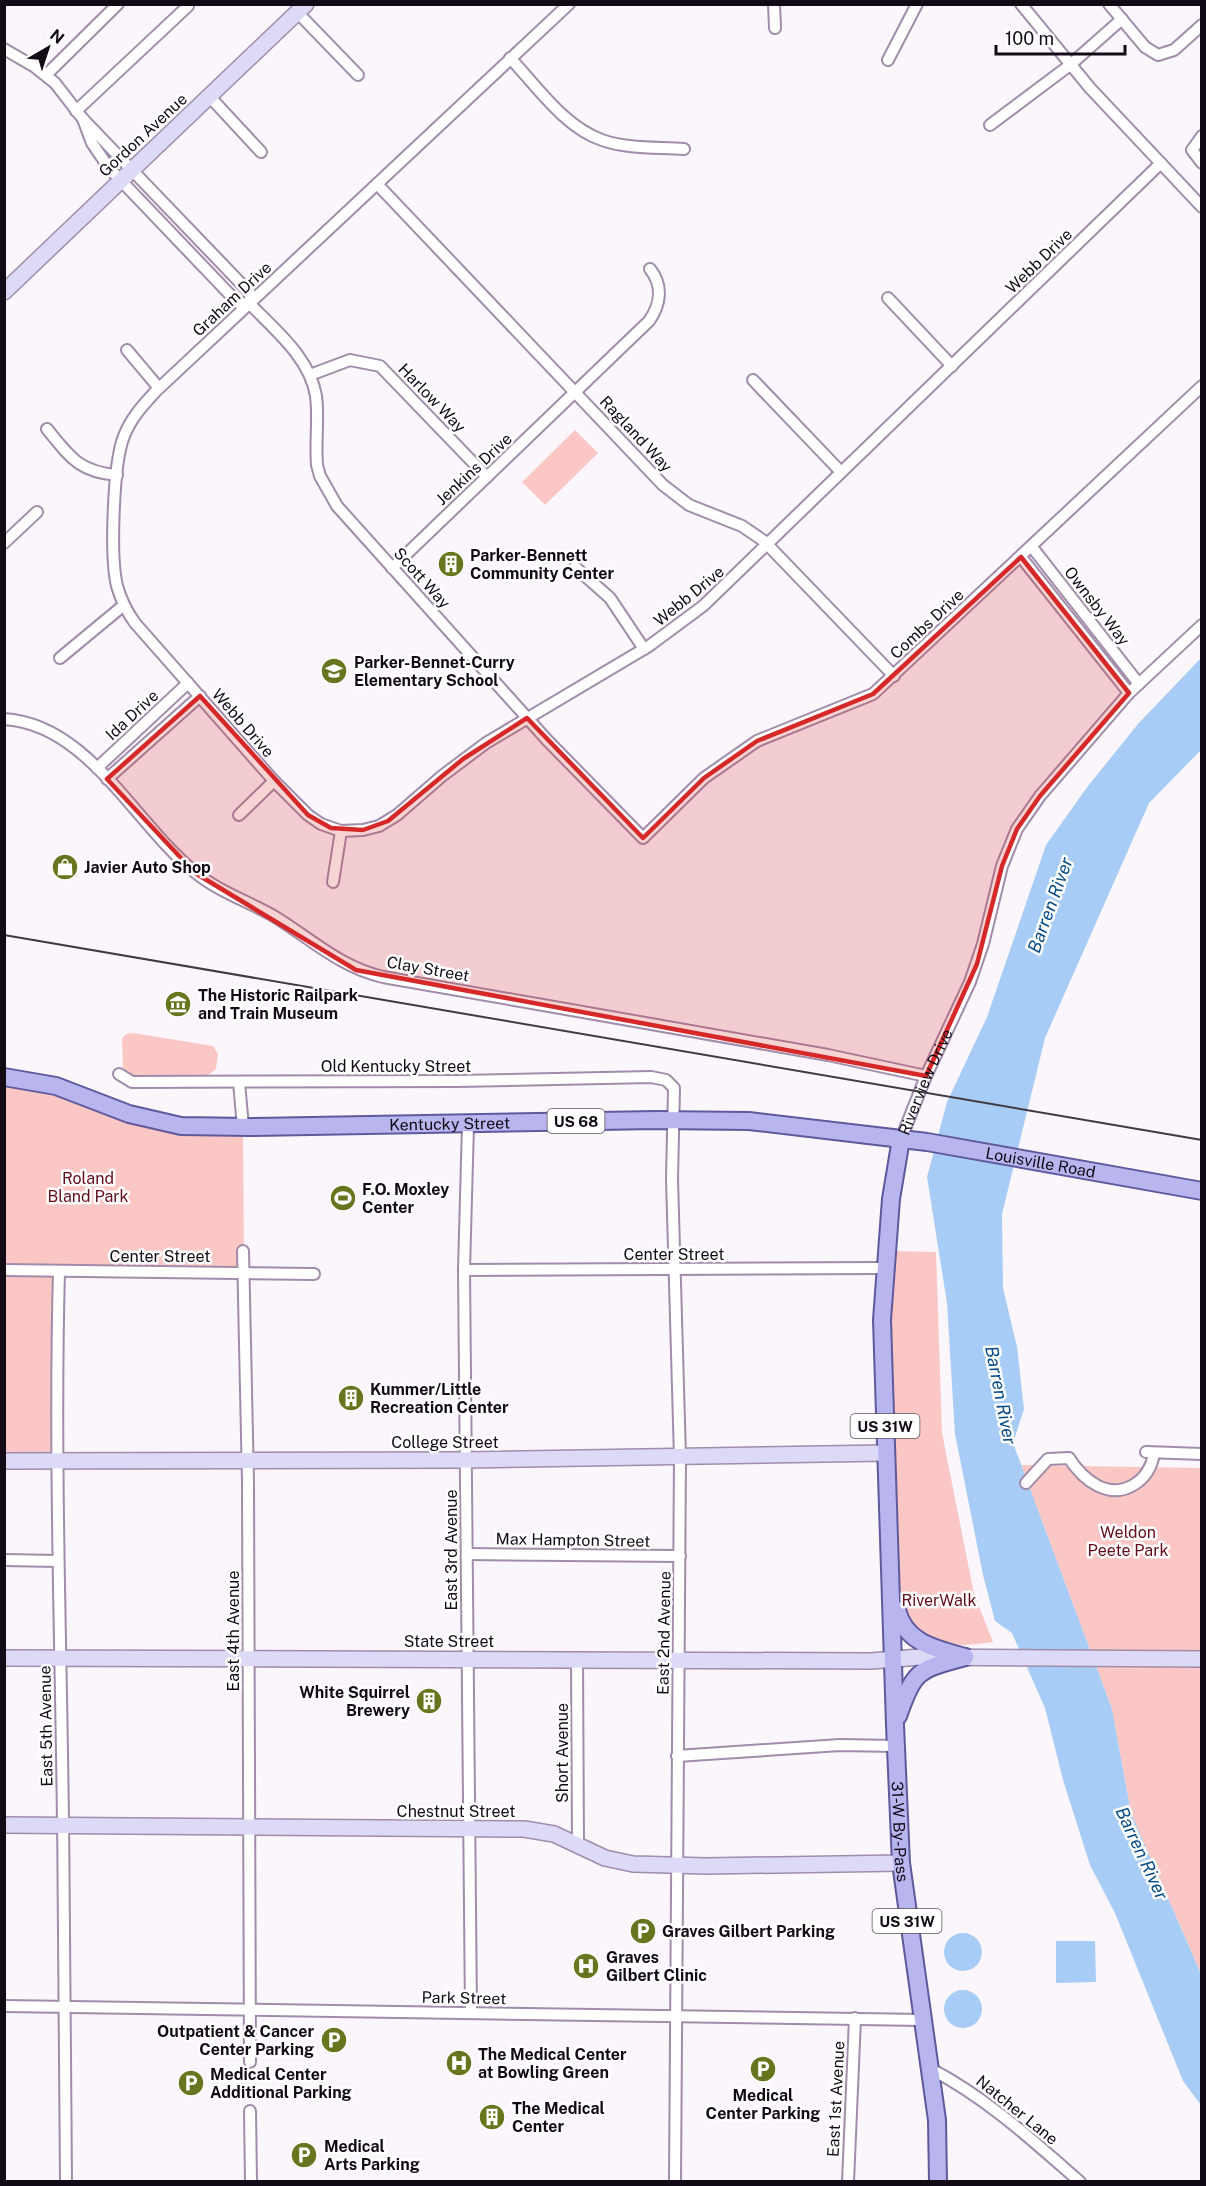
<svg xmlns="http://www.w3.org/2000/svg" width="1206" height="2186" font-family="'Public Sans',sans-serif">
<rect width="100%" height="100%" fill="#faf6fc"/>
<!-- green -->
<path fill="#fbc7c5" d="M 575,430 L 598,453 L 545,505 L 522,482 Z
M 133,1033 L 213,1046 L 218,1054 L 216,1069 L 207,1076 L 131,1075 L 123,1068 L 122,1039 L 126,1034 Z
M 4,1078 L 129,1114 L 243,1127 L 244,1272 L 59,1270 L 57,1462 L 5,1462 Z
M 893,1251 L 936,1252 L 942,1433 L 974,1594 L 993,1642 C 970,1645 923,1652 909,1628 C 901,1614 901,1592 898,1577 L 889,1362 Z
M 1021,1465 L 1201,1468 L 1201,1974 L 1131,1813 L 1112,1709 Z"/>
<!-- water -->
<path fill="#a7ccf5" d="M 1201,658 L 1201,750 L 1149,803 L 1045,1038 L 1002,1214 L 1003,1288 L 1017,1347 L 1024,1409 L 1013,1443 L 1112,1709 L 1131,1813 L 1201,1974 L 1201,2105 L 1183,2081 L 1115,1913 L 1090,1865 L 1063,1780 L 1045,1708 L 1012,1633 L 995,1621 L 983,1575 L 955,1434 L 947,1303 L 927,1177 L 947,1102 L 987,1017 L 1046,845 L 1088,786 L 1138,724 Z
M944 1952a19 19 0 1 1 38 0a19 19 0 1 1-38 0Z
M 1056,1941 L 1095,1941 L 1096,1982 L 1056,1983 Z
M944 2009a19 19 0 1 1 38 0a19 19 0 1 1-38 0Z"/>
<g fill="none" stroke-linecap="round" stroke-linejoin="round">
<defs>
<g id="street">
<path d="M 569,4 L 156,391 C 143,405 131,418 124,436 C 113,463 110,557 117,586 C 121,600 127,612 135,623 L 274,781 L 308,815 L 321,824 L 341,831 L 363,830 L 379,826 L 397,815 L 442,776 L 486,743 L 649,646 L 703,606 L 1161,163"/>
<path d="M 774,4 L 775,28"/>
<path d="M 1021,4 L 1090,88 L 1202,207"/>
<path d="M 1109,4 L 1145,47 L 1158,55 L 1174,50 L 1202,25"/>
<path d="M 298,13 L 358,75"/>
<path d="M 4,49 L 35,67 L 55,83 L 83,119 L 250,293 L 250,304"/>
<path d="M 510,58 C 536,85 564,127 602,140 C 627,149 658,147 684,149"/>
<path d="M 888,60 L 917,4"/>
<path d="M 46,75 L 118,4"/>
<path d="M 210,97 L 261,152"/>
<path d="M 76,111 L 188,6"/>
<path d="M 83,119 L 92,143 L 109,168 L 238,303 L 250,304 C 275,330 310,358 316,396 C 319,419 315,442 317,465 L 320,476 L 337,506 L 547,740 L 643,838 L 704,778 L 757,741 L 873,694 L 1202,386"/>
<path d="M 990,125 L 1070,65 L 1122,19"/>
<path d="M 1202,136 L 1192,150 L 1202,163"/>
<path d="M 377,184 L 663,485 L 689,505 L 742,526 L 764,541 L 894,676"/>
<path d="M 888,298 L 952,366"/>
<path d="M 127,350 L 159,388"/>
<path d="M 310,375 L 350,360 L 380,366 L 487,477"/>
<path d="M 753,380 L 841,472"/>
<path d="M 47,429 C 70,457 79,472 117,475"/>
<path d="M 4,543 L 37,512"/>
<path d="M 1032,547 L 1139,684"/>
<path d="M 1021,557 L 1129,693"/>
<path d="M 575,567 L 610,598 L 644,649"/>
<path d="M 392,568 L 649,321 C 661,304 663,285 650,269"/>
<path d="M 60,658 L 124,605"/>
<path d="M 4,719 C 89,724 135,825 196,873 C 218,891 247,901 272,915 C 309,937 339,967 383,977 L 828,1055 L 926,1076"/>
<path d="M 97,768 L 188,683"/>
<path d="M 107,779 L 200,696"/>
<path d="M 239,815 L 274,781"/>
<path d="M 333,882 L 341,831"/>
<path d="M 119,1074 L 132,1082 L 457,1081 L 651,1077 L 666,1080 L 674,1088 L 672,1179 L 680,1457 L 675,2182"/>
<path d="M 239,1082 L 243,1127"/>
<path d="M 468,1124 L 464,1270 L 471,2013"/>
<path id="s1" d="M 901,1139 L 926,1076 L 970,982 L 983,944 L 1002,866 L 1017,829 L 1040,796 L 1129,693 L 1202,625"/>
<path d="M 243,1251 L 248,1482 L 250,2062"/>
<path d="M 4,1270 L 314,1274"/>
<path d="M 464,1270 L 885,1268"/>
<path d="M 59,1271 C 54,1455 61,1640 63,1824 C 65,1943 64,2062 66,2182"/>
<path d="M 1146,1452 L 1202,1454"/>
<path d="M 1026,1483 L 1048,1459 L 1069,1458 C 1083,1480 1109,1501 1135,1484 C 1146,1477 1152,1466 1154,1453"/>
<path d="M 467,1554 L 680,1556"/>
<path d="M 4,1560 L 58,1561"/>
<path d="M 577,1660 L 578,1845"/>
<path d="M 677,1756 L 840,1745 L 896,1746"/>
<path d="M 4,2006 L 923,2020"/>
<path d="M 931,2069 C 988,2099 1032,2140 1080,2182"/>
<path d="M 250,2111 L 251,2182"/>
<path d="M 848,2182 L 855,2018"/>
</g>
<path id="secondary" d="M 4,292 L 306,4
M 4,1461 L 465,1460 L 886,1453
M 4,1658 L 871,1661 L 920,1657 L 1202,1659
M 4,1825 L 524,1829 L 554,1834 L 605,1858 L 633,1864 L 707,1866 L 901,1863"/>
<g id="primary">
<path id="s2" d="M 4,1077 L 56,1086 L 129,1114 L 181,1126 L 250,1127 L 656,1120 L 749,1121 L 927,1142 L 1202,1191"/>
<path id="s3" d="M 901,1139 L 891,1199 L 882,1320 L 895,1725 L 901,1863 L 937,2120 L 938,2182"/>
<path d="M 897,1610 C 905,1643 936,1649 965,1657"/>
<path d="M 898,1716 C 915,1669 918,1670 965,1657"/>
</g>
</defs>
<!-- street casing -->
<use href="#street" stroke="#a18ca9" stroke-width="14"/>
<!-- secondary casing -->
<use href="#secondary" stroke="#a18ca9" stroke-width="18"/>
<!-- primary casing -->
<use href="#primary" stroke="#5f5a9c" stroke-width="20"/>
<!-- street -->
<use href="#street" stroke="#fff" stroke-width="10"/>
<!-- secondary -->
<use href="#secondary" stroke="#dcdaf7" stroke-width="15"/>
<!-- primary -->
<use href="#primary" stroke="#b8b5ef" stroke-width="16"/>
<!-- rail -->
<path stroke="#403a43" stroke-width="2" d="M 4,935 L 1202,1140"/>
</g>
<!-- marked area -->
<path fill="#d62828" fill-opacity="0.2" stroke="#d62828" stroke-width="4.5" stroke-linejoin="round" d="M 1021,557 L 1129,693 L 1040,796 L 1017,829 L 1002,866 L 977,964 L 926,1076 L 356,970 L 195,873 L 107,779 L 200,696 L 308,815 L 331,828 L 363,830 L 388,821 L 463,759 L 527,718 L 643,838 L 704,778 L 757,741 L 873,694 Z"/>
<!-- icons -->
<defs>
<symbol id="building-disc" viewBox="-11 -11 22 22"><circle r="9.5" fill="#69741f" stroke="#fff"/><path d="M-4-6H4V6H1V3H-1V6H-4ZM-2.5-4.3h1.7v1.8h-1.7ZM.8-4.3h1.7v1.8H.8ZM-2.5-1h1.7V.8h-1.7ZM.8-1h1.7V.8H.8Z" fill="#fff"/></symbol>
<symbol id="school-disc" viewBox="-11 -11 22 22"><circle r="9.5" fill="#69741f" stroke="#fff"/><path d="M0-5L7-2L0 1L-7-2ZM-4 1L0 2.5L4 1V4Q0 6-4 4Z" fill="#fff"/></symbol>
<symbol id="shop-disc" viewBox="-11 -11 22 22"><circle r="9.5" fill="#69741f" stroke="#fff"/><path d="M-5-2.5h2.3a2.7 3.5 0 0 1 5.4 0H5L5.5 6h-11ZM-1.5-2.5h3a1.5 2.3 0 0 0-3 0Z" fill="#fff"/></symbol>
<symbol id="museum-disc" viewBox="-11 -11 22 22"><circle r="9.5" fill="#69741f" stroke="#fff"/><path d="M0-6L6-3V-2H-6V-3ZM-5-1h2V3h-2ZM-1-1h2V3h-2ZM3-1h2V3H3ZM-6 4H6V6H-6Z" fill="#fff"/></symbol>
<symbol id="stadium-disc" viewBox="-11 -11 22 22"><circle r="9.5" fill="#69741f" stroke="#fff"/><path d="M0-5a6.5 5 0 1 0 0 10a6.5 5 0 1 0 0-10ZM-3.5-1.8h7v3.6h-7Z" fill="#fff"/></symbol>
<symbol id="parking-disc" viewBox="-11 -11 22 22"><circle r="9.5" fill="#69741f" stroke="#fff"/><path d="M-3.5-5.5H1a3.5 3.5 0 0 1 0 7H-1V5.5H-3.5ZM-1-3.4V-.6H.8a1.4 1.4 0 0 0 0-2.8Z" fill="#fff"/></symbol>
<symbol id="hospital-disc" viewBox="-11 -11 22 22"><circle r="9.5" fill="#69741f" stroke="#fff"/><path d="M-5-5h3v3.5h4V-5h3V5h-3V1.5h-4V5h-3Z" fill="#fff"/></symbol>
</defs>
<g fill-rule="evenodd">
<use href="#building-disc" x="436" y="549" width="30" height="30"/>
<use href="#school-disc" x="319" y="656" width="30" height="30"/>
<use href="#shop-disc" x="50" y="852" width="30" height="30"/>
<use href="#museum-disc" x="163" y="989" width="30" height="30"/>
<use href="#stadium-disc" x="328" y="1183" width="30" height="30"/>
<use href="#building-disc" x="336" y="1383" width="30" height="30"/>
<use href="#building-disc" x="414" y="1686" width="30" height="30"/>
<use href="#parking-disc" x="628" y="1916" width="30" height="30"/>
<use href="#hospital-disc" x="571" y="1951" width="30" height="30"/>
<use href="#parking-disc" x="319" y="2025" width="30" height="30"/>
<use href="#hospital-disc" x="444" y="2048" width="30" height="30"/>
<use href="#parking-disc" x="748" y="2054" width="30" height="30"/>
<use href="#parking-disc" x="176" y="2068" width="30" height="30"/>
<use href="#building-disc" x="477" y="2102" width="30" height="30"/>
<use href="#parking-disc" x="289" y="2140" width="30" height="30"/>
</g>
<g text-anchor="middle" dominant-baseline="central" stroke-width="5" stroke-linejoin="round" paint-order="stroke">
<!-- shield labels -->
<g fill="#fff" stroke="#59545b" stroke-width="1.5">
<rect x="547.5" y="1109" width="57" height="24" rx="4.5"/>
<rect x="850.5" y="1414" width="69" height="24" rx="4.5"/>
<rect x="872.5" y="1909" width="69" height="24" rx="4.5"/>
</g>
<g font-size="15" font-weight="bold" fill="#120b15">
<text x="576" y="1121">US 68</text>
<text x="885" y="1426">US 31W</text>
<text x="907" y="1921">US 31W</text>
</g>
<!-- street labels -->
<g font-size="16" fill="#120b15" stroke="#fff">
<text transform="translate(143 135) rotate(-43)">Gordon Avenue</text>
<text transform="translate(1039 261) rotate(-44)">Webb Drive</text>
<text transform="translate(232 299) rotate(-43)">Graham Drive</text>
<text transform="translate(432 398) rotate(46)">Harlow Way</text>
<text transform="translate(636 434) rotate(47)">Ragland Way</text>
<text transform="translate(474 469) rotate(-43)">Jenkins Drive</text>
<text transform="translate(422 578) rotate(48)">Scott Way</text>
<text transform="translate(689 596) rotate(-39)">Webb Drive</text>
<text transform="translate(1097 606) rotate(52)">Ownsby Way</text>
<text transform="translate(927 624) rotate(-43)">Combs Drive</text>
<text transform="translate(132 715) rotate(-43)">Ida Drive</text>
<text transform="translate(243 723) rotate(49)">Webb Drive</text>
<text transform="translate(428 969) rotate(10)">Clay Street</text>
<text x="396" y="1066">Old Kentucky Street</text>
<text stroke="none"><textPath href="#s1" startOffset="62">Riverview Drive</textPath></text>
<text stroke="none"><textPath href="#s2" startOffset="453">Kentucky Street</textPath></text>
<text stroke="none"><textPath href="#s2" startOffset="1047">Louisville Road</textPath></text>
<text x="674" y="1254">Center Street</text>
<text x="160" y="1256">Center Street</text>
<text x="445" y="1442">College Street</text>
<text transform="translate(573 1540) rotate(1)">Max Hampton Street</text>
<text transform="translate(451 1550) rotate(-90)">East 3rd Avenue</text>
<text transform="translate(233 1631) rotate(-90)">East 4th Avenue</text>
<text transform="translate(664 1633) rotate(-89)">East 2nd Avenue</text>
<text x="449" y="1641">State Street</text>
<text transform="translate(46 1726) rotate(-91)">East 5th Avenue</text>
<text transform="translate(562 1753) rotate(-90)">Short Avenue</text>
<text x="456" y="1811">Chestnut Street</text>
<text stroke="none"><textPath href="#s3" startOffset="694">31-W By-Pass</textPath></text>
<text transform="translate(464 1998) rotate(1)">Park Street</text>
<text transform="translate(836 2099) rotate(-87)">East 1st Avenue</text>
<text transform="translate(1017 2110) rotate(39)">Natcher Lane</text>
</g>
<!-- poi labels -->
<g font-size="16" font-weight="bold" fill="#120b15" stroke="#fff" text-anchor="start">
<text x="470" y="555">Parker-Bennett<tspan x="470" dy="18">Community Center</tspan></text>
<text x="354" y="662">Parker-Bennet-Curry<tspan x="354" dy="18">Elementary School</tspan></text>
<text x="84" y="867">Javier Auto Shop</text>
<text x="198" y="995">The Historic Railpark<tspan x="198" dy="18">and Train Museum</tspan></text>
<text x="362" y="1189">F.O. Moxley<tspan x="362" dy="18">Center</tspan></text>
<text x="370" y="1389">Kummer/Little<tspan x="370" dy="18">Recreation Center</tspan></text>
<text x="410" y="1692" text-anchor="end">White Squirrel<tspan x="410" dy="18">Brewery</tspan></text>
<text x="662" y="1931">Graves Gilbert Parking</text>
<text x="606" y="1957">Graves<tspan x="606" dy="18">Gilbert Clinic</tspan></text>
<text x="314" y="2031" text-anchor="end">Outpatient &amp; Cancer<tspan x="314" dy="18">Center Parking</tspan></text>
<text x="478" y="2054">The Medical Center<tspan x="478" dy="18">at Bowling Green</tspan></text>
<text x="210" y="2074">Medical Center<tspan x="210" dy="18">Additional Parking</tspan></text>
<text x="763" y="2095" text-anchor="middle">Medical<tspan x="763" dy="18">Center Parking</tspan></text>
<text x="512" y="2108">The Medical<tspan x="512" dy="18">Center</tspan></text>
<text x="324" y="2146">Medical<tspan x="324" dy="18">Arts Parking</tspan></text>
</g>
<!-- park labels -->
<g font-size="16" fill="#630c19" stroke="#fff">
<text x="88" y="1178">Roland<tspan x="88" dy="18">Bland Park</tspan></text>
<text x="1128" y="1532">Weldon<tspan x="1128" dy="18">Peete Park</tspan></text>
<text x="939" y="1600">RiverWalk</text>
</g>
<!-- water labels -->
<g font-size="18" font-style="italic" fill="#034986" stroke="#fff">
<text transform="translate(1050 905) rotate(-70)">Barren River</text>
<text transform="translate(1001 1395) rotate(79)">Barren River</text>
<text transform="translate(1142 1853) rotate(65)">Barren River</text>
</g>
</g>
<!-- border -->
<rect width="1206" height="2186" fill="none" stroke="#120b15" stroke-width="12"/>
<!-- north arrow -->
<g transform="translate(48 48) rotate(39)" stroke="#ffffff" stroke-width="4.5" paint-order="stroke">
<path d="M0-4.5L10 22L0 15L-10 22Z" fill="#120b15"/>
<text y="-9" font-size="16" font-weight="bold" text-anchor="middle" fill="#120b15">N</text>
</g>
<!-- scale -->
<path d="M996 45v9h129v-9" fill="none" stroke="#120b15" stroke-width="3"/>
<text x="1005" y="45" font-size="18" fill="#120b15" stroke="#ffffff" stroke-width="4.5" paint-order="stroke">100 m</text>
</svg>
